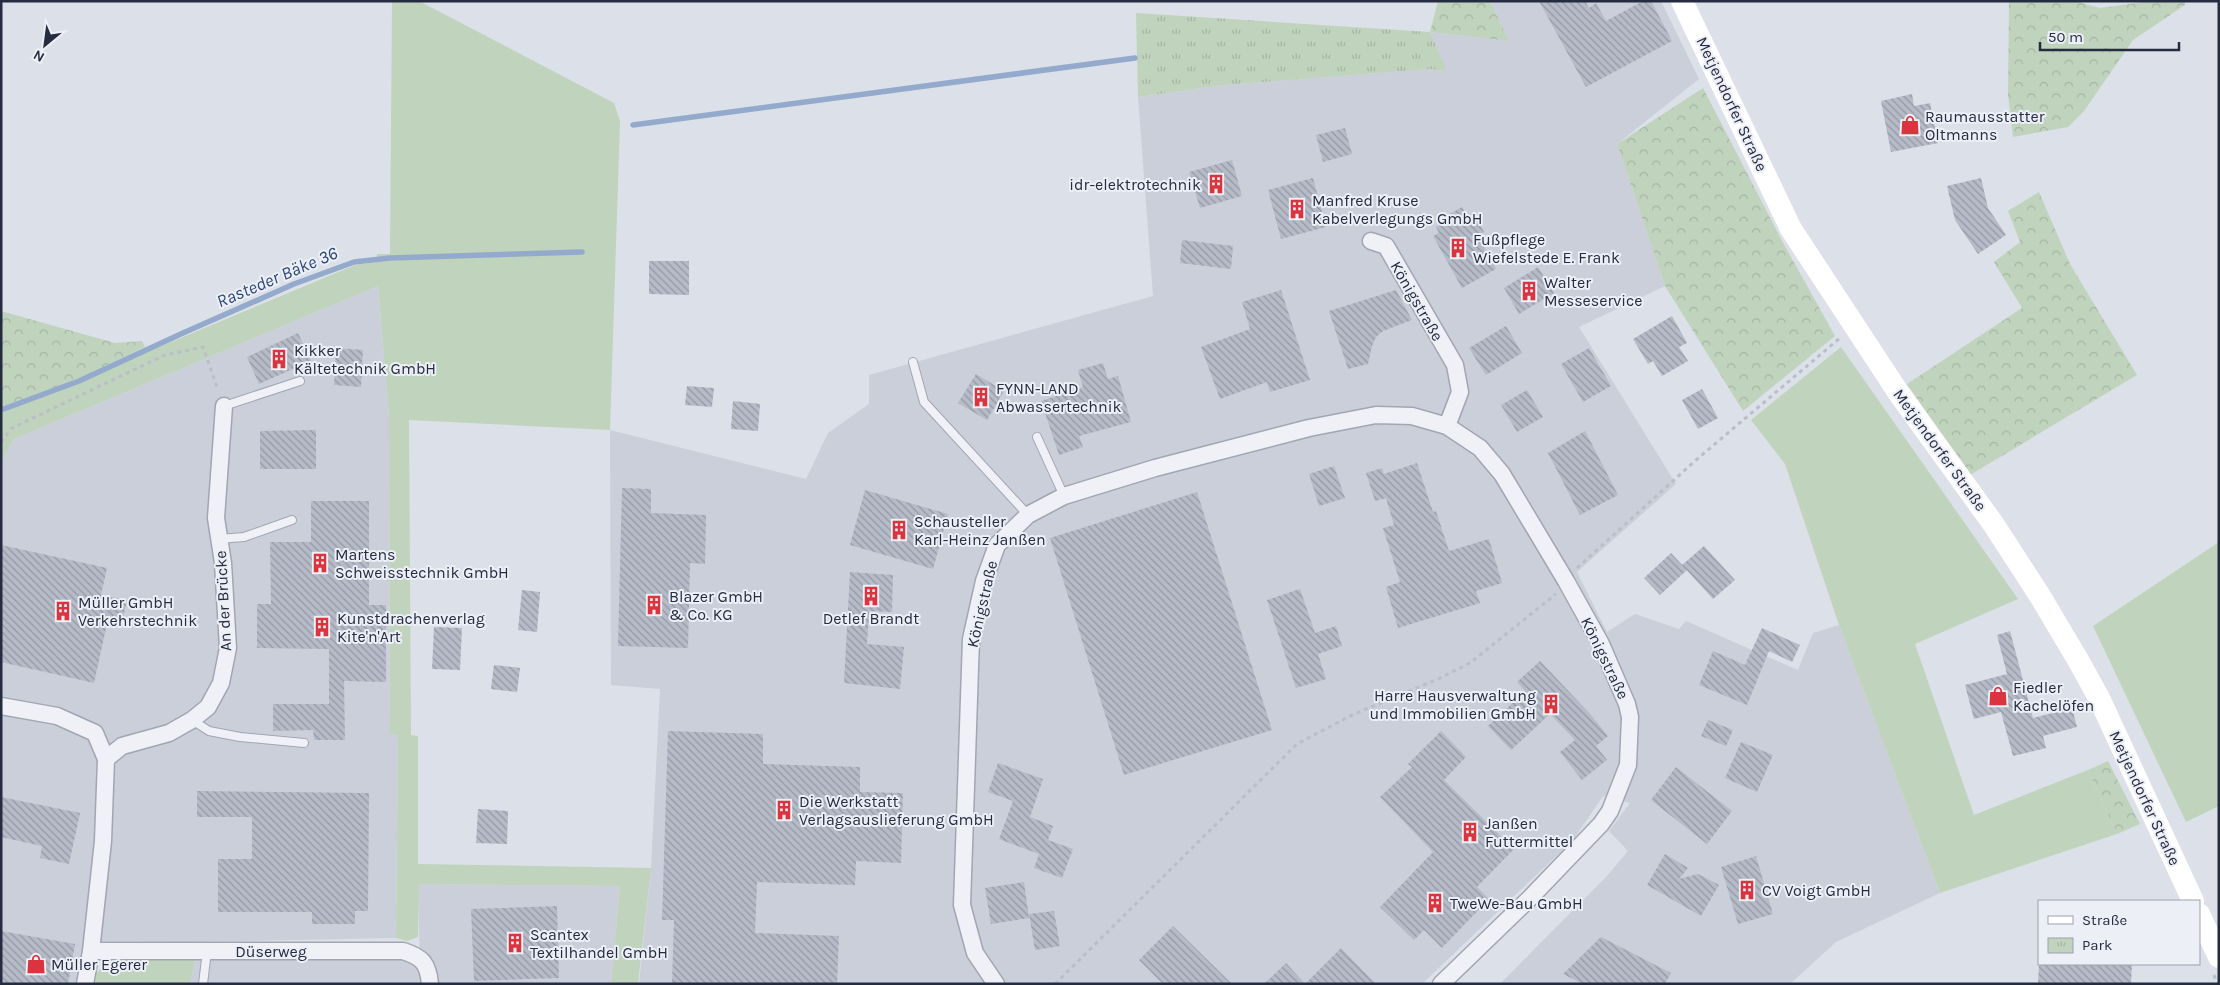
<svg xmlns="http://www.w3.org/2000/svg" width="2220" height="985" font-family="Karla,sans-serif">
<defs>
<pattern id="forest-crowns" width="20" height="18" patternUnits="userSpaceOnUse" patternTransform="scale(1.25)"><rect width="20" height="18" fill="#c0d3bd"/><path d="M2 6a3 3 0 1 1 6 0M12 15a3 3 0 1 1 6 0" fill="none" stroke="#a5b5a4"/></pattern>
<pattern id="park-tufts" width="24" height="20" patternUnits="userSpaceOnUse" patternTransform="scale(1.25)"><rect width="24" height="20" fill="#c0d3bd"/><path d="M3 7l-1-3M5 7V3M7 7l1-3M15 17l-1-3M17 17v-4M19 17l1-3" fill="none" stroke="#a5b5a4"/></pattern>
<pattern id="building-back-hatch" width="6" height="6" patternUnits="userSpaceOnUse" patternTransform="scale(1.25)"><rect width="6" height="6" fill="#b6bbc8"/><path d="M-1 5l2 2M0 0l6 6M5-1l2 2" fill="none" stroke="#9498a4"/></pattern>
</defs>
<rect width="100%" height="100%" fill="#dce0e8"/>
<!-- built -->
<path fill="#cacfda" d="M 1490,1 L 1661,1 L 1699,79 L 1617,144 L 1665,286 L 1579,327 L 1676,484 L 1577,572 L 1607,632 L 1635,614 L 1679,629 L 1686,621 L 1798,670 L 1813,633 L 1839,625 L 1940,893 L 1836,942 L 1790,984 L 1500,984 L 1607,876 L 1628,851 L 1609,831 L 1630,803 L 1603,796 L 1573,840 L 1422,984 L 639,984 L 651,868 L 660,689 L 611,685 L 610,430 L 806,479 L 828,433 L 869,404 L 869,375 L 1153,296 L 1138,97 L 1224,85 L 1430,69 L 1446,71 L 1430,32 L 1509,41 Z
M 378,286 L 389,417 L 390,734 L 398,734 L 396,938 L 185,942 L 84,941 L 76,984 L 1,984 L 1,462 L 14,439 Z
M 418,884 L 620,886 L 611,984 L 190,984 L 195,959 L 401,958 L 420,970 Z"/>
<!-- grass -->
<path fill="#c0d3bd" d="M 392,1 L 419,1 L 614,103 L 620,121 L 610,430 L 409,420 L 411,735 L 418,736 L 418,864 L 651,868 L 638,984 L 611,984 L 620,886 L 419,884 L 418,937 L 407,941 L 396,938 L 398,735 L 390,734 L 389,417 L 378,286 L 14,439 L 1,462 L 1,413 L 355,265 L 377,262 L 377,254 L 390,254 Z
M 1841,347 L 2018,599 L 1915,644 L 1974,815 L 2088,770 L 2117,834 L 1940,893 L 1839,625 L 1785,464 L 1751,420 Z
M 2219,542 L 2219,806 L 2186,822 L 2093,626 Z
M 113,958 L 195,959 L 190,984 L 95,984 L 96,973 Z"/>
<!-- forest -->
<path fill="url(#forest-crowns)" d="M 1438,1 L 1490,1 L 1509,41 L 1430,32 Z
M 2009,1 L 2074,1 L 2100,8 L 2151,1 L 2185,1 L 2185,5 L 2133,40 L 2084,111 L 2068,127 L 2013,137 L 2008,95 Z
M 1703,88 L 1781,239 L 1835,336 L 1743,411 L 1665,286 L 1617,144 Z
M 2039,192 L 2070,264 L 2137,375 L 1970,475 L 1907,384 L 2022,308 L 1994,262 L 2020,242 L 2008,211 Z
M 1,311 L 115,343 L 142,341 L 145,347 L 80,378 L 1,408 Z
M 2108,761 L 2140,824 L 2117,834 L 2088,770 Z"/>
<!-- park -->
<path fill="url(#park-tufts)" d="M 1136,13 L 1430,32 L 1447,71 L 1430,69 L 1224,85 L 1138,97 Z"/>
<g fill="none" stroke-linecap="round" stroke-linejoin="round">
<!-- stream -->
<path stroke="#94aacc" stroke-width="5.5" d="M 633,125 L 1135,58
M 1,410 L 79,381 L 183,333 L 294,284 L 354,262 L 390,258 L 582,252"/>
</g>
<!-- building -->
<path fill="url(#building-back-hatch)" d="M 1539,1 L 1585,1 L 1589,8 L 1596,3 L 1606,21 L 1643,1 L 1651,1 L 1672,41 L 1586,87 Z
M 1912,94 L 1914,106 L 1930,103 L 1938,143 L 1891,152 L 1881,101 Z
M 1345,128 L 1352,154 L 1323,162 L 1316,135 Z
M 1232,160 L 1242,196 L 1200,208 L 1189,172 Z
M 1313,178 L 1326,227 L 1281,239 L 1268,190 Z
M 1981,178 L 1988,208 L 2006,235 L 1978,254 L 1955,220 L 1947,186 Z
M 1462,207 L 1467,216 L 1473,212 L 1484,232 L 1480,235 L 1482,239 L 1480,240 L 1496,269 L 1462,288 L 1433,236 L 1439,233 L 1436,227 L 1441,224 L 1439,220 Z
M 1182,240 L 1233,246 L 1231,269 L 1180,263 Z
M 649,261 L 689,261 L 689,295 L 649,294 Z
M 1538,267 L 1554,293 L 1519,314 L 1504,288 Z
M 1281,290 L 1310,380 L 1270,392 L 1267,382 L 1220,399 L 1201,347 L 1250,329 L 1242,302 Z
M 1396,290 L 1412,320 L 1383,331 L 1376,337 L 1372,346 L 1368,364 L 1348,369 L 1329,311 Z
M 1672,316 L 1687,343 L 1679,347 L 1688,361 L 1662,376 L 1653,361 L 1648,364 L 1633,339 Z
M 1506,326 L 1522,353 L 1486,375 L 1469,348 Z
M 298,333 L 311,361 L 259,384 L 247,357 Z
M 336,348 L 363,350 L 361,387 L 334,385 Z
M 1589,348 L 1611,386 L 1583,402 L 1561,364 Z
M 1103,363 L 1108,379 L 1118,376 L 1131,422 L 1079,436 L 1083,447 L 1059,455 L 1041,401 L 1083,387 L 1078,370 Z
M 976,374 L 1004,391 L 987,420 L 958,403 Z
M 687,386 L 714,388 L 712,407 L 685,405 Z
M 1702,389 L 1718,418 L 1698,429 L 1682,400 Z
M 1527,390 L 1543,417 L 1517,432 L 1501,405 Z
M 733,401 L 760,404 L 758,431 L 731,429 Z
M 316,430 L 316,469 L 260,469 L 260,431 Z
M 1585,431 L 1618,495 L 1580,515 L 1548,453 Z
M 1417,463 L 1433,512 L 1436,511 L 1449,551 L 1489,539 L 1502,583 L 1476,591 L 1480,603 L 1398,628 L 1386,587 L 1400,582 L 1383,528 L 1394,525 L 1386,498 L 1375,501 L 1366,473 L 1382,468 L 1384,474 Z
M 1334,466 L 1345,498 L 1319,506 L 1309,474 Z
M 622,488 L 651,489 L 651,513 L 706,515 L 705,564 L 690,563 L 688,648 L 618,646 Z
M 865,490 L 948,514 L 933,569 L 850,545 Z
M 1197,492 L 1272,730 L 1124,775 L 1050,538 Z
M 311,501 L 369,501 L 369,605 L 386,605 L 386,682 L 344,681 L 345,740 L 314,740 L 313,730 L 273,731 L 273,704 L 329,704 L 329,649 L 257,648 L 257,604 L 271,604 L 270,542 L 311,542 Z
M 1,545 L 107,568 L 101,595 L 127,600 L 121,627 L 107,624 L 94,683 L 1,662 Z
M 1704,546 L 1735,580 L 1713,599 L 1682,565 Z
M 1671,553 L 1687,570 L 1660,595 L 1644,578 Z
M 850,572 L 893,575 L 892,612 L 869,611 L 867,644 L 904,647 L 900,689 L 844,683 Z
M 1300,589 L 1315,633 L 1336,626 L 1342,646 L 1318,654 L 1326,679 L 1296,688 L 1267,600 Z
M 522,590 L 540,592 L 537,632 L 518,630 Z
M 434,627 L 462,628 L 460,670 L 432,669 Z
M 1762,628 L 1800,645 L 1792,662 L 1769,651 L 1747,705 L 1699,685 L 1713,651 L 1745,665 Z
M 2010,631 L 2033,718 L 2072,708 L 2077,727 L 2043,736 L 2046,748 L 2013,756 L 2001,712 L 1974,719 L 1965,685 L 2007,674 L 1997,635 Z
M 1540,661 L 1591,715 L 1608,736 L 1596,746 L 1607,760 L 1582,780 L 1560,752 L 1575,740 L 1550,714 L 1511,750 L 1488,726 L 1525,691 L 1517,682 Z
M 494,665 L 520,668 L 517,692 L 491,689 Z
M 1708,720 L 1733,730 L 1726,746 L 1701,736 Z
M 668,731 L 763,734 L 763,764 L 860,767 L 860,792 L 903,793 L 901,863 L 856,861 L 855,885 L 757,882 L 755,933 L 839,936 L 837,984 L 672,984 L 674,920 L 662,920 Z
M 1441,731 L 1466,757 L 1444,780 L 1514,849 L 1477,887 L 1489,899 L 1442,948 L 1424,930 L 1414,940 L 1380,907 L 1433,852 L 1380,797 L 1412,767 L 1408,764 Z
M 1741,742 L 1773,755 L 1757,792 L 1725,778 Z
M 998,763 L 1043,779 L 1030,817 L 1053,826 L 1048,840 L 1073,849 L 1062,878 L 1034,868 L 1039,854 L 999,839 L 1013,801 L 988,792 Z
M 1676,767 L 1732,811 L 1707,844 L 1651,800 Z
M 197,791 L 369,793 L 368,911 L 355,911 L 355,924 L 312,924 L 312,912 L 218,912 L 218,859 L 252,859 L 252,817 L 197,817 Z
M 1,797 L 80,813 L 69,864 L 40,858 L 42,846 L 1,837 Z
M 478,809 L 508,811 L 507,844 L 476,843 Z
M 1665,854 L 1688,868 L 1679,879 L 1698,874 L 1719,885 L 1701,916 L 1647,885 Z
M 1756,856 L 1773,914 L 1738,924 L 1721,867 Z
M 1024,882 L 1029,918 L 991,924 L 985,888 Z
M 557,906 L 559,978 L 474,981 L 471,909 Z
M 1054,911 L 1060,946 L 1035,950 L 1029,914 Z
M 1173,926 L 1232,984 L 1163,984 L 1139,960 Z
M 1,931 L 75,944 L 68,984 L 1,984 Z
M 1601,937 L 1671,973 L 1665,984 L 1583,984 L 1563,974 Z
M 1341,948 L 1376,984 L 1305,984 Z
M 1286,963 L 1305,984 L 1264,984 Z
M 2039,964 L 2132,964 L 2131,984 L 2038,984 Z"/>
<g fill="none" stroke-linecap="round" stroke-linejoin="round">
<defs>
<path id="lane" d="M 913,362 L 924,402 L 1028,515
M 224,406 L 300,381
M 1037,437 L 1064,496
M 219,539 L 244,537 L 292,520
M 192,720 L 209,731 L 240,737 L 304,743
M 203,984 L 207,951"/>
<path id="street" d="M 1371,241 L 1386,246 L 1455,365 L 1460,392 L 1447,426
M 1,706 L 57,716 L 95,733 L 106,759 L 103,841 L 91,951 L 85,984
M 106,759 L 122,746 L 169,733 L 192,720 L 208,707 L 221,683 L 228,648 L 223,563 L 216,518 L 224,406
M 91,951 L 403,951 C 422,957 428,963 430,984
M 996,984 L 975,953 L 962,905 L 971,639 L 984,581 L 997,545 L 1028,515 L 1064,496 L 1155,468 L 1309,428 L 1376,415 L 1412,416 L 1447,426 L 1480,448 L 1502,474 L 1566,581 L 1601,644 L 1627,704 L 1630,717 L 1628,765 L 1610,811 L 1601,824 L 1530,898 L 1441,984"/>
</defs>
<!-- lane casing -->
<use href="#lane" stroke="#a1a6b2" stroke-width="10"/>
<!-- street casing -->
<use href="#street" stroke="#a1a6b2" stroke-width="19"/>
<!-- path -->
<path stroke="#babec7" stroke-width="3" stroke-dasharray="4 4" stroke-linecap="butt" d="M 1,442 L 12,428 L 165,355 L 203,347 L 218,390
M 1577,568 L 1696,460 L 1840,338
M 2214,975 L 2217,984
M 1055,984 L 1297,744 L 1352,715 L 1438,679 L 1470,663 L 1556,594"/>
<!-- lane -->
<use href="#lane" stroke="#eff1f6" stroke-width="8"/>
<!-- street -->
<use href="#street" stroke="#eff1f6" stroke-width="16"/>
<!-- secondary -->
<path stroke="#fff" stroke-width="22" d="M 1682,1 L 1791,229 L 1898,392 L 1994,525 L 2040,596 L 2078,660 L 2099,698 L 2193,901
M 2199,914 L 2219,957"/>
</g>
<!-- icons -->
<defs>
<symbol id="shop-bare" viewBox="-9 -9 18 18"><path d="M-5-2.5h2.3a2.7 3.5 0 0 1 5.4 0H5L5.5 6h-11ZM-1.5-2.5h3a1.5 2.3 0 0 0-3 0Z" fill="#da353f" stroke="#eceff6" stroke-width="2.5" paint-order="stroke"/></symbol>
<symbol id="building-bare" viewBox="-9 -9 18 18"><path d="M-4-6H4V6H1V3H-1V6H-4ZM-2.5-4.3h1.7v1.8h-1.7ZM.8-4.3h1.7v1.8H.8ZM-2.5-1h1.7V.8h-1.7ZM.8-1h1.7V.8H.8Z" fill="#da353f" stroke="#eceff6" stroke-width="2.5" paint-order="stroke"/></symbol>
</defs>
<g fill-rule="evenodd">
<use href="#shop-bare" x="1896" y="111" width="28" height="28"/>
<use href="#building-bare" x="1202" y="170" width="28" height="28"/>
<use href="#building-bare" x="1283" y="195" width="28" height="28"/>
<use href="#building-bare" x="1444" y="234" width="28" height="28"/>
<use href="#building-bare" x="1515" y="277" width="28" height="28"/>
<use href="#building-bare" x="265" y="345" width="28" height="28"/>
<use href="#building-bare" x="967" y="383" width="28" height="28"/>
<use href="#building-bare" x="885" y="516" width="28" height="28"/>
<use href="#building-bare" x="306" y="549" width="28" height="28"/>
<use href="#building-bare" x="857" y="582" width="28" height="28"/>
<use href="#building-bare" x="640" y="591" width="28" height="28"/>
<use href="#building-bare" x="49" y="597" width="28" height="28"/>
<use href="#building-bare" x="308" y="613" width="28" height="28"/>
<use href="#shop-bare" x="1984" y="682" width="28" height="28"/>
<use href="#building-bare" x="1537" y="690" width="28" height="28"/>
<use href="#building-bare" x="770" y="796" width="28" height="28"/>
<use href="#building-bare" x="1456" y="818" width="28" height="28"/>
<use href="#building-bare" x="1733" y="876" width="28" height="28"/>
<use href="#building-bare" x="1421" y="889" width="28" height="28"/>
<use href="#building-bare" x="501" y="929" width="28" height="28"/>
<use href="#shop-bare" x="22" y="950" width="28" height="28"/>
</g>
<g text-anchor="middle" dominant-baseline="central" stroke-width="4" stroke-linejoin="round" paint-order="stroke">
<!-- street labels -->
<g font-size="16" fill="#252c40" stroke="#eceff6">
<text transform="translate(1732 104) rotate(65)">Metjendorfer Straße</text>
<text transform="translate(1417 301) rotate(60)">Königstraße</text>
<text transform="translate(1940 450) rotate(54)">Metjendorfer Straße</text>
<text transform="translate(223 601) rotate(-93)">An der Brücke</text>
<text transform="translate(982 604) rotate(-77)">Königstraße</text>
<text transform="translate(1605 658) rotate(64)">Königstraße</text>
<text transform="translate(2145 798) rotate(65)">Metjendorfer Straße</text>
<text x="271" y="951">Düserweg</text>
</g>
<!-- poi labels -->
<g font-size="16" fill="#252c40" stroke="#eceff6" text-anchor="start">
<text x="1925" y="116">Raumausstatter<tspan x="1925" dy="18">Oltmanns</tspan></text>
<text x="1201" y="184" text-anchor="end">idr-elektrotechnik</text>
<text x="1312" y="200">Manfred Kruse<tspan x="1312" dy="18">Kabelverlegungs GmbH</tspan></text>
<text x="1473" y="239">Fußpflege<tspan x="1473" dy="18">Wiefelstede E. Frank</tspan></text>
<text x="1544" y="282">Walter<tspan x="1544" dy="18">Messeservice</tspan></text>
<text x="294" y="350">Kikker<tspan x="294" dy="18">Kältetechnik GmbH</tspan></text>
<text x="996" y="388">FYNN-LAND<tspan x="996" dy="18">Abwassertechnik</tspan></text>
<text x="914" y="521">Schausteller<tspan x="914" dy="18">Karl-Heinz Janßen</tspan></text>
<text x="335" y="554">Martens<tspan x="335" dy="18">Schweisstechnik GmbH</tspan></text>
<text x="669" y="596">Blazer GmbH<tspan x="669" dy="18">&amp; Co. KG</tspan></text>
<text x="78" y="602">Müller GmbH<tspan x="78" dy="18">Verkehrstechnik</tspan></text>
<text x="337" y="618">Kunstdrachenverlag<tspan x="337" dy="18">Kite'n'Art</tspan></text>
<text x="871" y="618" text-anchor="middle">Detlef Brandt</text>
<text x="2013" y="687">Fiedler<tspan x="2013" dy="18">Kachelöfen</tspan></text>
<text x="1536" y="695" text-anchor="end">Harre Hausverwaltung<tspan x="1536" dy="18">und Immobilien GmbH</tspan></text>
<text x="799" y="801">Die Werkstatt<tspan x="799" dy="18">Verlagsauslieferung GmbH</tspan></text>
<text x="1485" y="823">Janßen<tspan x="1485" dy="18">Futtermittel</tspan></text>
<text x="1762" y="890">CV Voigt GmbH</text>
<text x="1450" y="903">TweWe-Bau GmbH</text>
<text x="530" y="934">Scantex<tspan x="530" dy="18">Textilhandel GmbH</tspan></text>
<text x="51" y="964">Müller Egerer</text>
</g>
<!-- water labels -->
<g font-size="18" font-style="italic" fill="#2c4677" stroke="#eceff6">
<text transform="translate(277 277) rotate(-23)">Rasteder Bäke 36</text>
</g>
</g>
<!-- border -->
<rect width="2220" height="985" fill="none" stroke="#252c40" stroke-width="5"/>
<!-- legend -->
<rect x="2038" y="900" width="162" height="65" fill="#eceff6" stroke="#9ca1ad"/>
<rect x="2048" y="916" width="25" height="8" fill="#ffffff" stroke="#9ca1ad"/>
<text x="2082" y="925" font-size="15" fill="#252c40">Straße</text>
<rect x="2048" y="938" width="25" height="15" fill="url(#park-tufts)" stroke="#9ca1ad"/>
<text x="2082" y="950" font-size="15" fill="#252c40">Park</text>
<!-- north arrow -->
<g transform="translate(45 45) rotate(209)" stroke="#eceff6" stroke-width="4" paint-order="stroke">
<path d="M0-4L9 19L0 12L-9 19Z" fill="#252c40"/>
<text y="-8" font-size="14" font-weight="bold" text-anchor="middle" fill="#252c40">N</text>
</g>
<!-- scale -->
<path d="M2040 42v8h139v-8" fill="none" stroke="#252c40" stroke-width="2.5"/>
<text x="2048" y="42" font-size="15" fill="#252c40" stroke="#eceff6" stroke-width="4" paint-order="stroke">50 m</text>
</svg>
